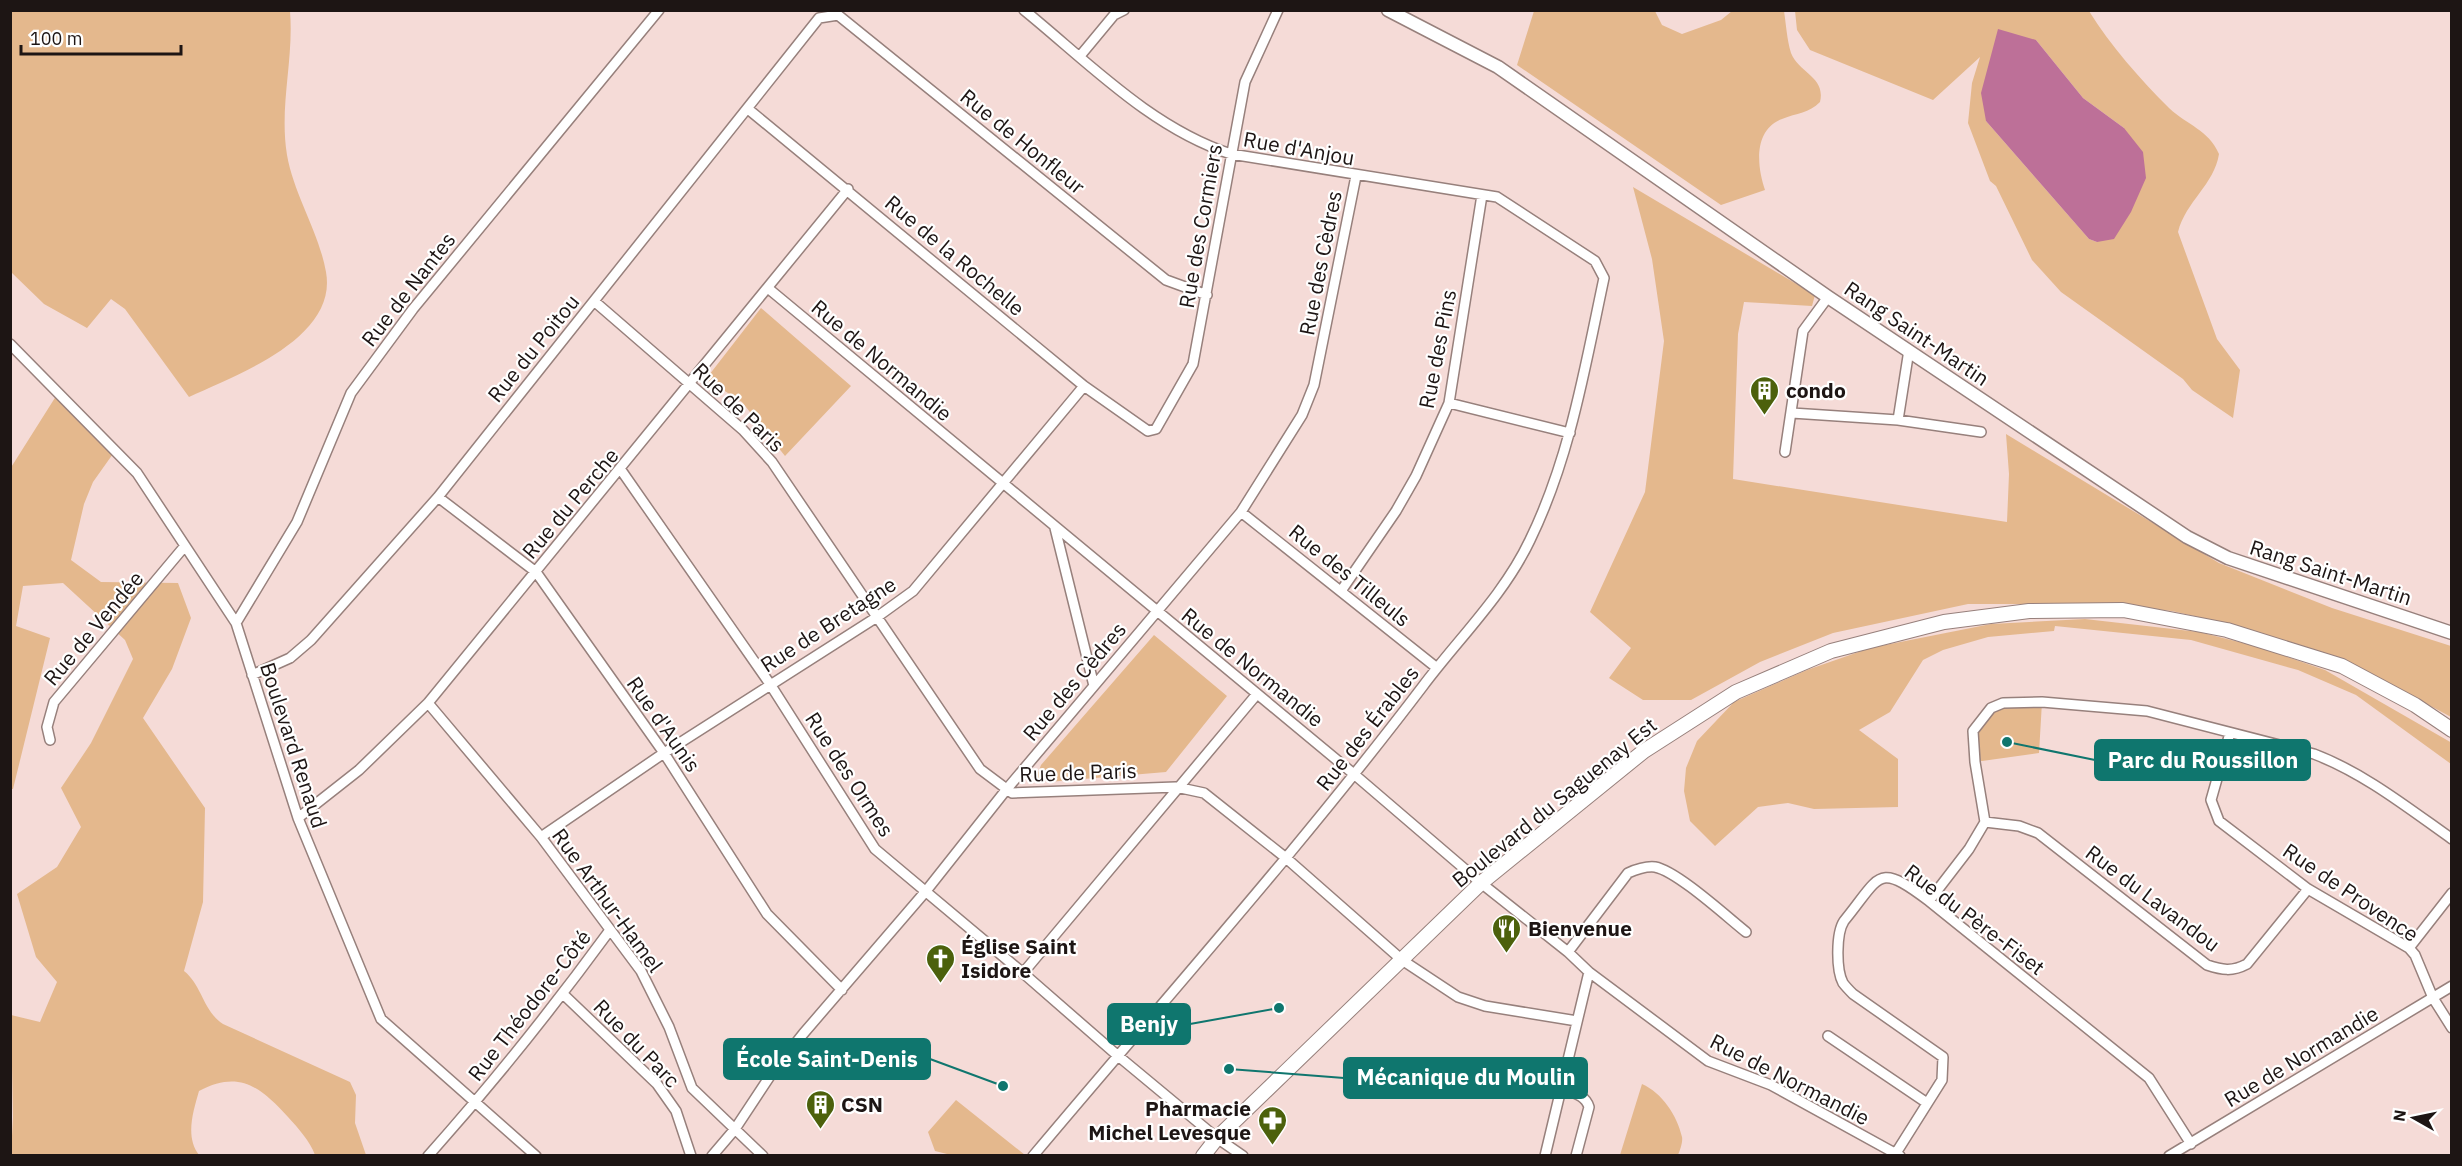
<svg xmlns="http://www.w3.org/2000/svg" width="2462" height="1166" font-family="'IBM Plex Sans',sans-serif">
<rect width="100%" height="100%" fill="#f5dbd7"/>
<!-- green -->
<path fill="#e4b88d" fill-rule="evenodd" d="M 10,11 L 290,11 C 294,60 279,106 287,155 C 294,195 319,232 326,272 C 338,338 237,375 189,397 L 125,309 L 111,299 L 87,328 L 44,304 L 11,272 Z
M 1534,11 L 1655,11 L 1662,25 L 1682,34 L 1721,20 L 1732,11 L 1784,11 C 1786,24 1787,40 1791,53 C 1799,73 1826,77 1820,102 C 1809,113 1797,113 1782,119 C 1753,130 1757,167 1765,190 L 1721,205 L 1517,65 Z
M 1795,11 L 2089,11 C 2110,45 2140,79 2169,108 C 2188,126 2208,129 2219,154 C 2214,185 2186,201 2178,232 L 2217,339 L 2240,370 L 2233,418 L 2192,390 L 2183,379 L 2061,292 L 2032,260 L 1996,186 L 1990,181 L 1968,123 L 1972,83 L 1980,57 L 1933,100 L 1810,50 L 1797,30 ZM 2036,40 L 2083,98 L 2124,128 L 2097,242 L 2089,239 L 1986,121 Z
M 1633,187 L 1815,295 L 1812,306 L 1744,302 L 1738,334 L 1733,479 L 2007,522 L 2009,474 L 2006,434 L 2219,563 L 2332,608 L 2451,646 L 2451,717 L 2371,674 L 2303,646 L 2238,626 L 2172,611 L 2104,604 L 1968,604 L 1833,633 L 1760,662 L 1691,700 L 1643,700 L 1609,678 L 1631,648 L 1590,612 L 1645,492 L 1664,341 L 1652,259 Z
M 761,308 L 851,386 L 785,456 L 742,402 L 706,379 Z
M 58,393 L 115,451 L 93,482 L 84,504 L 71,560 L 101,582 L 178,583 L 191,618 L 172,669 L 143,718 L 205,808 L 203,902 L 184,971 C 202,985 203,1011 223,1024 L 350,1082 L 356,1095 L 355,1123 L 366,1155 L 315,1155 C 310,1141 298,1128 288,1117 C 261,1088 240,1069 199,1091 C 193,1112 185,1137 199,1155 L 11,1155 L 13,1117 L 11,1015 L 40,1022 L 57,982 L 36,957 L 17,894 L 57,867 L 81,827 L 61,788 L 91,743 L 133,659 L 125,640 L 63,583 L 23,586 L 16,626 L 50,638 L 13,789 L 11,789 L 10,469 Z
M 2085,619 L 2199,632 L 2259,647 L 2325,670 L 2452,743 L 2451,764 L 2356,695 L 2298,670 L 2191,640 L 2055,626 L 2054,631 L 1988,637 L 1943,650 L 1923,660 L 1890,712 L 1859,730 L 1898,759 L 1898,807 L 1814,809 L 1788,803 L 1758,807 L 1715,846 L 1690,821 L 1684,791 L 1686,768 L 1697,741 L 1734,702 L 1807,670 L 1870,648 L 1991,624 Z
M 1154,635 L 1227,696 L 1166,772 L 1048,782 L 1036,778 L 1041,765 Z
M 2042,702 L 2039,753 L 1975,762 L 1973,731 L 1991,708 Z
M 1642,1084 C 1662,1093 1677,1115 1682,1137 C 1683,1142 1680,1150 1678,1155 L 1620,1155 Z
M 956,1100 L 1025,1155 L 951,1155 L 935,1151 L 928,1132 Z"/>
<!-- water -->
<path fill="#bd7098" d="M 1998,29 L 2036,40 L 2083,98 L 2124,128 L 2143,152 L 2146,178 L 2131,212 L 2114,239 L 2097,242 L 2089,239 L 1986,121 L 1981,93 Z"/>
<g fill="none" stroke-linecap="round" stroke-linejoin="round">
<defs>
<path id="minor" d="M 1024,10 C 1088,62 1151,128 1231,154 L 1497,197 L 1595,261 L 1604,278 C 1585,367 1570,458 1530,540 C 1504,595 1459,638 1423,686 C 1300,848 1164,1000 1033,1156
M 1080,56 L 1114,15 L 1124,10
M 748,109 L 1084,386 L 1148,431 L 1156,429 L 1193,364 L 1245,82 L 1278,10
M 769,289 L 1355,775 L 1481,883 L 1568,952 L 1589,972 L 1708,1061 L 1771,1085 L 1900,1156
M 594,301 L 743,430 L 772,462 L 980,769 L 1012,793 L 1176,787 L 1204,793 L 1286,858 L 1402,960 L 1458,997 L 1485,1006 L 1577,1021
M 10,344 L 137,473 L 236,623 L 298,818 L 381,1019 L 536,1156
M 1449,403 L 1570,433
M 1792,413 L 1898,420 L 1981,432
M 1898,420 L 1909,350
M 1785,452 L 1803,331 L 1828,297
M 621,470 L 770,684 L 875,849 L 1023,973 L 1117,1055 L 1217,1138 L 1243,1156
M 438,497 L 536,572 L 664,753 L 767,914 L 842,990
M 1241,512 L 1437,668
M 1055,528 L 1094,686
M 1341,591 L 1396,511 L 1416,476 L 1449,403 L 1482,195
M 236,623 L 297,522 L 351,393 L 413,309 L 659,10
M 252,675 L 290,658 L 311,640 L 438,497 L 819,18 L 838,15 L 1166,280 L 1207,295
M 428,703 L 541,837 L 641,971 L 669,1027 L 692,1088 L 763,1156
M 2230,733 L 2211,800 L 2219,821 L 2308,889 L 2409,948 L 2415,955 L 2433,998 L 2452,1028
M 50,740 L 47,727 L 54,702 L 184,547
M 298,818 L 359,770 L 428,703 L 848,189
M 1985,822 L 2019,826 L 2038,833 L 2207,965 C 2222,970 2232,972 2247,964 L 2308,889
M 541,837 L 664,753 L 877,617 L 913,591 L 1084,386
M 1929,901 L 1969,849 L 1985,822 L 1975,762 L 1973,731 L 1991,708 L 2003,703 L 2042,702 L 2147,711 L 2314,754 C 2364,773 2408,808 2452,839
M 2409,948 L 2452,893
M 1568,952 L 1628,873 C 1637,869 1646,866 1655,867 C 1677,871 1727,917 1746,932
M 1023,973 L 1257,694
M 563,994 L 657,1084 L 676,1111 L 691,1156
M 1828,1036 L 1927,1103
M 1561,1089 C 1572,1093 1585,1094 1589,1107 L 1576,1156
M 1896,1153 L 1942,1080 L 1943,1057 L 1853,994 C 1850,991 1846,987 1843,983 C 1836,970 1836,933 1844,921 C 1881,876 1876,861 1929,901 L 2149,1078 L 2191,1144
M 428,1156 C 493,1083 553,1008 610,930
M 712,1156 L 735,1129 L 772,1073 L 803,1034 L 926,891 L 1006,790 L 1241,512 L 1302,415 L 1314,385 L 1356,176
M 1545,1156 L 1589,972
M 2169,1156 L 2452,986"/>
<path id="tertiary" d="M 1388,10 L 1498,67 L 1828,297 L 2187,537 L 2228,558 L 2452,633"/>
<path id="secondary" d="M 1203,1156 L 1217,1138 L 1481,883 L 1644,751 L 1736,692 L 1831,651 L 1944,622 L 2029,611 L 2123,610 L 2227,630 L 2342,666 L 2415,705 L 2452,730"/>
</defs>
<!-- minor casing -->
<use href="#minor" stroke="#97807c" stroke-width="12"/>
<!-- tertiary casing -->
<use href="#tertiary" stroke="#97807c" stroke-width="15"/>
<!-- secondary casing -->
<use href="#secondary" stroke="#97807c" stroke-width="16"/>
<!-- minor -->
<use href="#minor" stroke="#fff" stroke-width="9"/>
<!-- tertiary -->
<use href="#tertiary" stroke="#fff" stroke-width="12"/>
<!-- secondary -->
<use href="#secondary" stroke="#fff" stroke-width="14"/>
</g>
<!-- icons -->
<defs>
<symbol id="building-pin" viewBox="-11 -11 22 30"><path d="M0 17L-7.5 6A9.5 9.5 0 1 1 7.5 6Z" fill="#4c610c" stroke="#fff"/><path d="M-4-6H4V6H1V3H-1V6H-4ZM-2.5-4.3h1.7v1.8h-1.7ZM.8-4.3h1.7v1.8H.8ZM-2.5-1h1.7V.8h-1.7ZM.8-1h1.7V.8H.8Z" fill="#fff"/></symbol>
<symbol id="restaurant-pin" viewBox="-11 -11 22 30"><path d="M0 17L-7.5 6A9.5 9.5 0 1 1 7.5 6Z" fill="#4c610c" stroke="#fff"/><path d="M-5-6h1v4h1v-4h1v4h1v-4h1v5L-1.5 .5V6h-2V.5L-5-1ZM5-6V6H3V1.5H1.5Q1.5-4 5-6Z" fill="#fff"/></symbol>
<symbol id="church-pin" viewBox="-11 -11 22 30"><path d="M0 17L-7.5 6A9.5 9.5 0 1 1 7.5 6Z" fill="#4c610c" stroke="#fff"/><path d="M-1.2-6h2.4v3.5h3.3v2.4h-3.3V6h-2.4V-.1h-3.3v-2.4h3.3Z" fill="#fff"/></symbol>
<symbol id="pharmacy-pin" viewBox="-11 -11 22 30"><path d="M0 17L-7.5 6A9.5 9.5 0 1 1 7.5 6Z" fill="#4c610c" stroke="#fff"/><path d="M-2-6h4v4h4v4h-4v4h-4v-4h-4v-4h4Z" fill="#fff"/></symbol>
</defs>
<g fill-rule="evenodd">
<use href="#building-pin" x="1748" y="374" width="33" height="45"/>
<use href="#restaurant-pin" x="1490" y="912" width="33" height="45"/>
<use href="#church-pin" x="924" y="942" width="33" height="45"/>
<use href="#building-pin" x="804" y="1088" width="33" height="45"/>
<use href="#pharmacy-pin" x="1256" y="1104" width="33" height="45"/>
</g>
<g text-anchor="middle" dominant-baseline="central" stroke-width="4.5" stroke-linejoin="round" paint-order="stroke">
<!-- street labels -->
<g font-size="21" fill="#1d1514" stroke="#fff">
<text transform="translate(1023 141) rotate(39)">Rue de Honfleur</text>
<text transform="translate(1299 148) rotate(10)">Rue d'Anjou</text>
<text transform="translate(1200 226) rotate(-80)">Rue des Cormiers</text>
<text transform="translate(955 255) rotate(40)">Rue de la Rochelle</text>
<text transform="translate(1320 263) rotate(-79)">Rue des Cèdres</text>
<text transform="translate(408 289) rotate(-52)">Rue de Nantes</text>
<text transform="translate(1917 333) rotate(34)">Rang Saint-Martin</text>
<text transform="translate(533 348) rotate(-51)">Rue du Poitou</text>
<text transform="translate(1437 349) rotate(-79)">Rue des Pins</text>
<text transform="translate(882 360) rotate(40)">Rue de Normandie</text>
<text transform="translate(739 407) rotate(44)">Rue de Paris</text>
<text transform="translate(570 503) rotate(-50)">Rue du Perche</text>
<text transform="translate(2331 572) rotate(18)">Rang Saint-Martin</text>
<text transform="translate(1350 575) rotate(39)">Rue des Tilleuls</text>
<text transform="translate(828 624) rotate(-33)">Rue de Bretagne</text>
<text transform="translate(93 628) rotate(-50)">Rue de Vendée</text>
<text transform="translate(1253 667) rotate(39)">Rue de Normandie</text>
<text transform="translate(1074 681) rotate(-50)">Rue des Cèdres</text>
<text transform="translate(664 724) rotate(55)">Rue d'Aunis</text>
<text transform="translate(1367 728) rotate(-52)">Rue des Érables</text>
<text transform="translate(294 745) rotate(72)">Boulevard Renaud</text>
<text transform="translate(1078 772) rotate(-2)">Rue de Paris</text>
<text transform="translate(850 774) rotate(57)">Rue des Ormes</text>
<text transform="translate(1554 802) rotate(-39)">Boulevard du Saguenay Est</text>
<text transform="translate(2351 892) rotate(34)">Rue de Provence</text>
<text transform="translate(2153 898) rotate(37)">Rue du Lavandou</text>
<text transform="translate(608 900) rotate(54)">Rue Arthur-Hamel</text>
<text transform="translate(1975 919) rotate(37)">Rue du Père-Fiset</text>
<text transform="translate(529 1005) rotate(-52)">Rue Théodore-Côté</text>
<text transform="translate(637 1043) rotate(46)">Rue du Parc</text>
<text transform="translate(2301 1056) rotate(-31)">Rue de Normandie</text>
<text transform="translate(1790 1079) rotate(27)">Rue de Normandie</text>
</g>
<!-- poi labels -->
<g font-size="21" font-weight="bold" fill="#1d1514" stroke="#fff" text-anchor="start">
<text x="1786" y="390">condo</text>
<text x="1528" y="928">Bienvenue</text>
<text x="961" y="946">Église Saint<tspan x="961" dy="24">Isidore</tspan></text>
<text x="841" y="1104">CSN</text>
<text x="1251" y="1108" text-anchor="end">Pharmacie<tspan x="1251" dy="24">Michel Levesque</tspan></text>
</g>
</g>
<!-- callouts -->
<path fill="none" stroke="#0f766e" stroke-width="2" d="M2007 742L2095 760M1279 1008L1190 1024M1003 1086L930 1059M1229 1069L1344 1078"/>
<g fill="#0f766e" stroke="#fff" stroke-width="2">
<circle cx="2007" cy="742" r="6"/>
<circle cx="1279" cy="1008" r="6"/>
<circle cx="1003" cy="1086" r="6"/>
<circle cx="1229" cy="1069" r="6"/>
</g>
<g fill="#0f766e" stroke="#0f766e" stroke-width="2">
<rect x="2095" y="740" width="215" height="40" rx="6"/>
<rect x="1108" y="1004" width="82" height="40" rx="6"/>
<rect x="724" y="1039" width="206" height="40" rx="6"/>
<rect x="1344" y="1058" width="243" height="40" rx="6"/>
</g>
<g font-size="22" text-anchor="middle" font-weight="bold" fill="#fff">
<text x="2203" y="768">Parc du Roussillon</text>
<text x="1149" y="1032">Benjy</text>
<text x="827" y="1067">École Saint-Denis</text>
<text x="1466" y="1085">Mécanique du Moulin</text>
</g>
<!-- border -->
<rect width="2462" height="1166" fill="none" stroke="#1d1514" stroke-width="24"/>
<!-- north arrow -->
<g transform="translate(2414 1118) rotate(279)" stroke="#ffffff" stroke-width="4.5" paint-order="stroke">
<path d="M0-4.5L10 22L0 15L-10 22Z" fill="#1d1514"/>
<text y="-9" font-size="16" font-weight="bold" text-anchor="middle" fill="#1d1514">N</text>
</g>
<!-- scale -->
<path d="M21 45v9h160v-9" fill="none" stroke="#1d1514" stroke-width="3"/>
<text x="30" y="45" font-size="18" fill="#1d1514" stroke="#ffffff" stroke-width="4.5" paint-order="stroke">100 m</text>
</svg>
